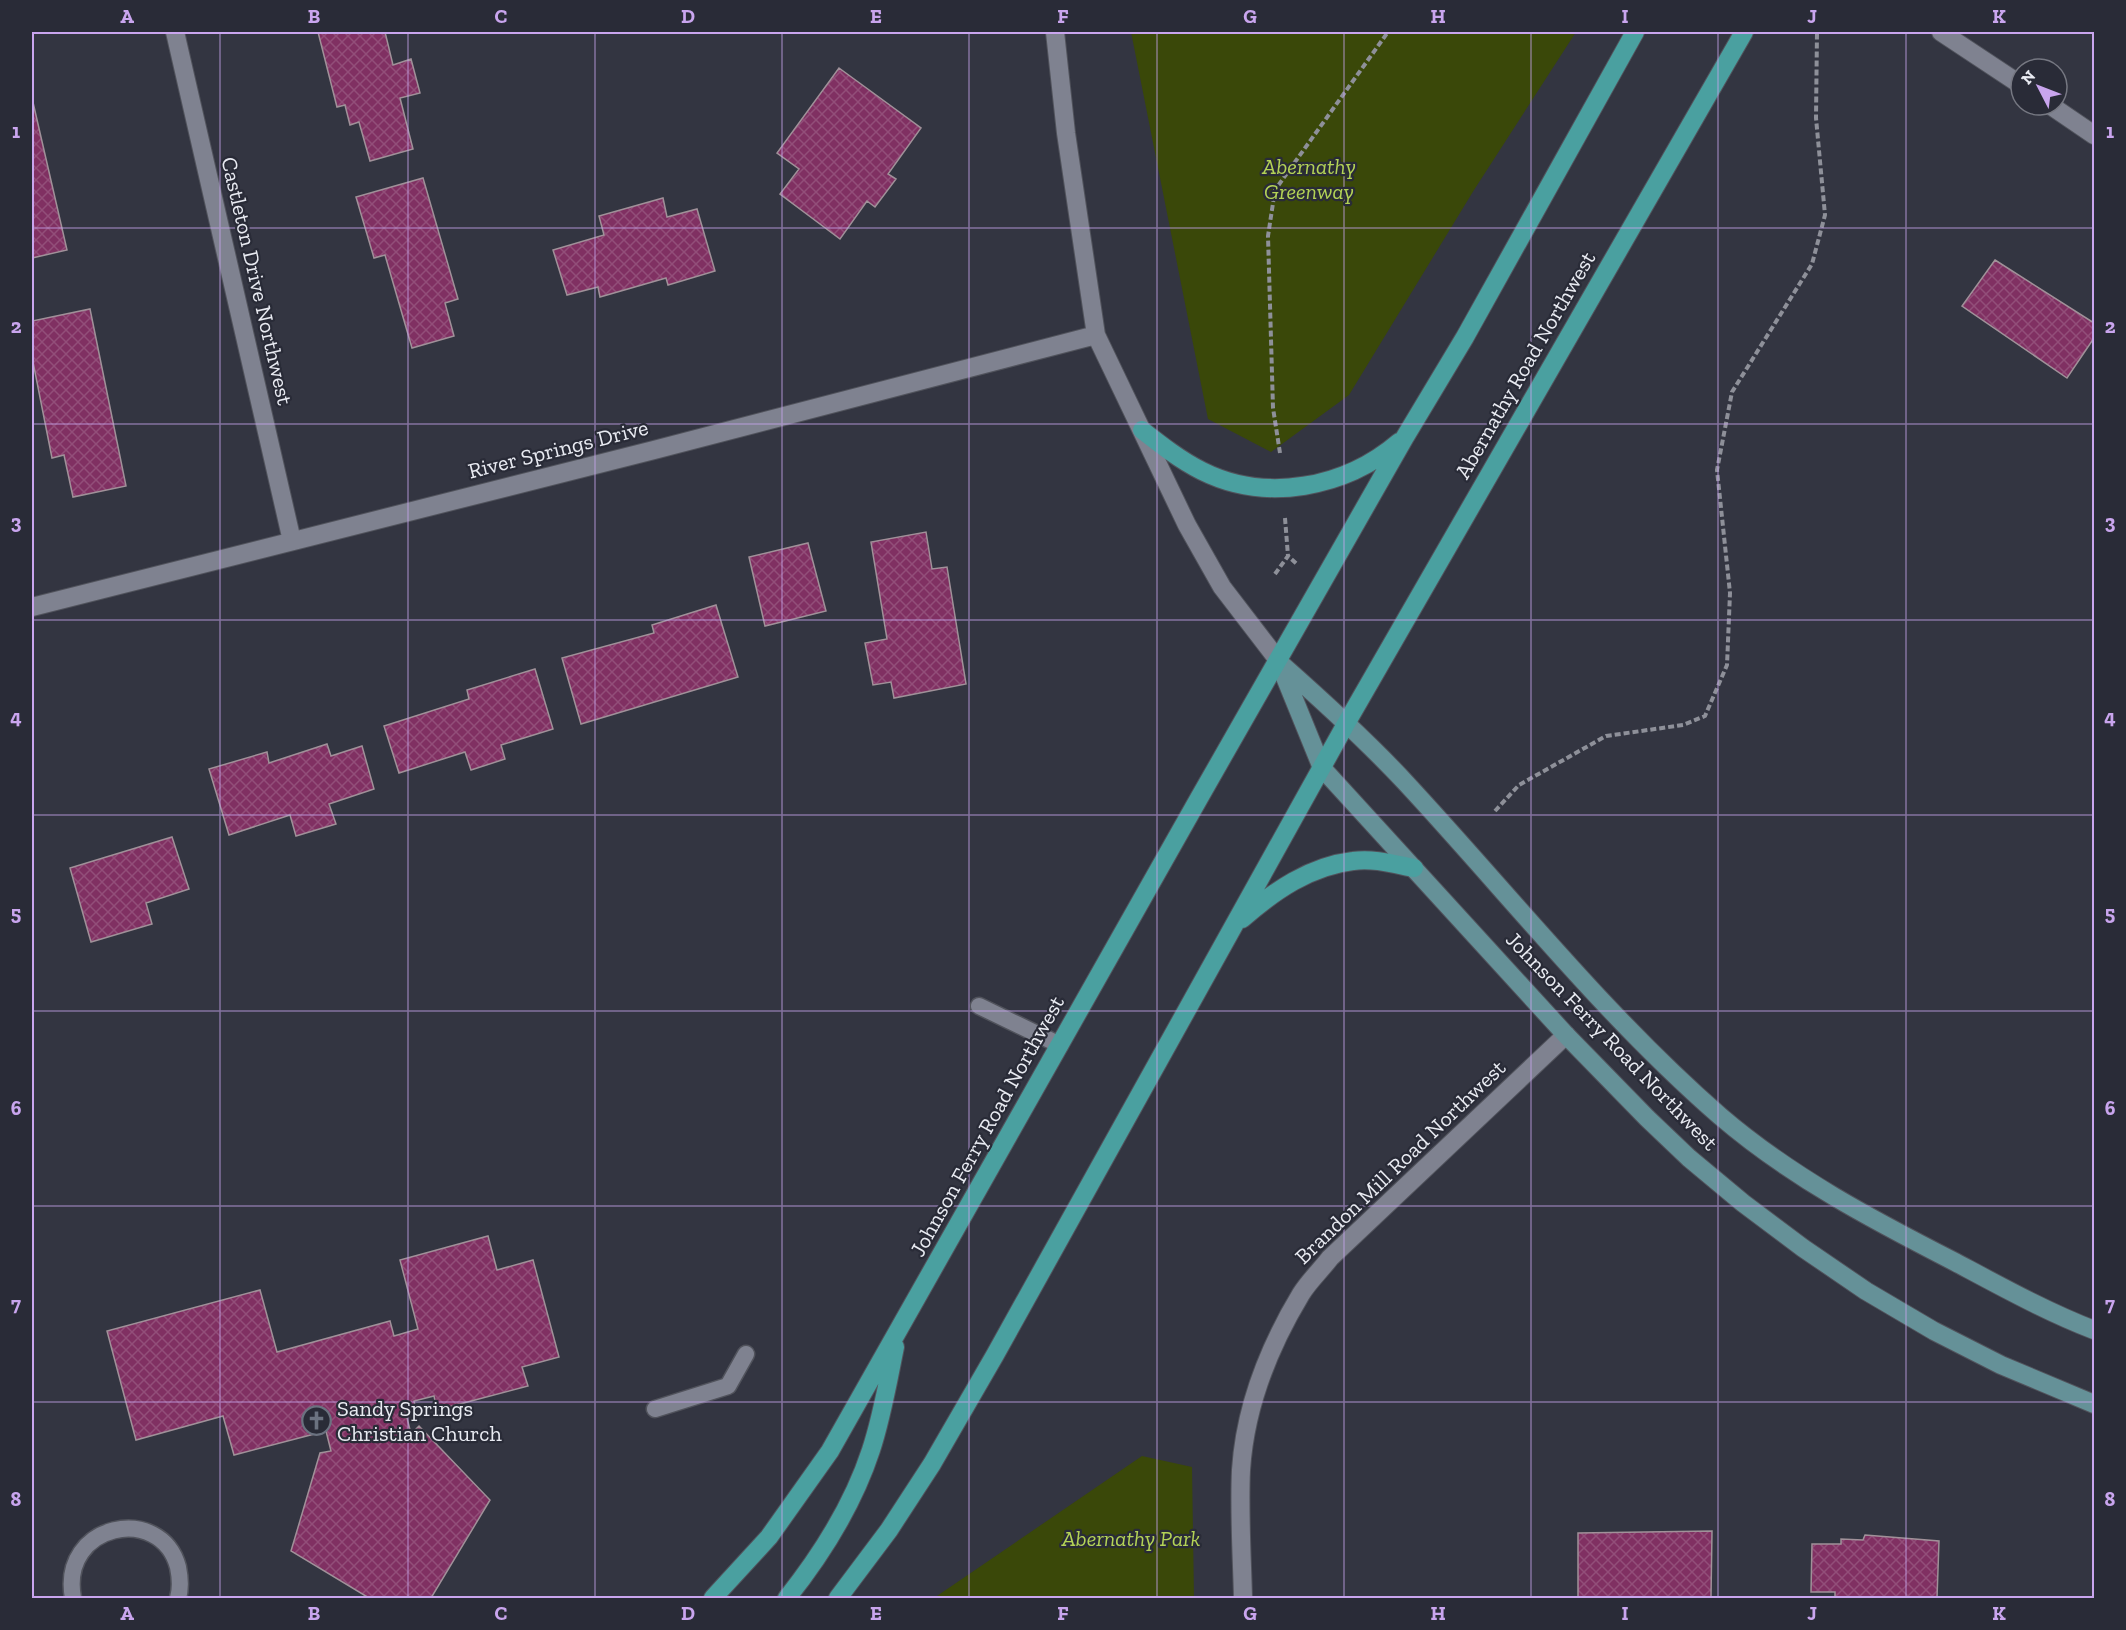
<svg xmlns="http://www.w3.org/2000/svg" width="2126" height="1630" font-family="'Zilla Slab',serif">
<defs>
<pattern id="building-cross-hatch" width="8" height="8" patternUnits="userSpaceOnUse" patternTransform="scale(1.5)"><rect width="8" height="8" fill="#803062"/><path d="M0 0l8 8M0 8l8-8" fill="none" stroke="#924e79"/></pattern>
</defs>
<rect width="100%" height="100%" fill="#333541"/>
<!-- green -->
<path fill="#3a4809" d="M 1131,32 L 1576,32 L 1474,190 L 1349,395 L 1271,452 L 1208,419 Z
M 1142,1456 L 1192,1467 L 1194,1598 L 934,1598 Z"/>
<!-- building -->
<path fill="url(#building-cross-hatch)" stroke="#a09199" stroke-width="1.5" d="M 318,32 L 385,32 L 393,65 L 411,59 L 420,93 L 400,98 L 413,149 L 370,161 L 359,122 L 350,125 L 345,105 L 337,107 Z
M 839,68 L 921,128 L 888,174 L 896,179 L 875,207 L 867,201 L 840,239 L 780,194 L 799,169 L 777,153 Z
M 32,98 L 67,250 L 32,258 Z
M 423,178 L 458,299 L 445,303 L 454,336 L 412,348 L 385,255 L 374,258 L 356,197 Z
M 663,198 L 667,217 L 697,209 L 715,271 L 668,285 L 666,278 L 600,297 L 598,287 L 567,295 L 553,250 L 604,235 L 599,216 Z
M 1995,260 L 2094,323 L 2094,338 L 2067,378 L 1962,306 Z
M 90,309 L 126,486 L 73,497 L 64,455 L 52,458 L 32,357 L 32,321 Z
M 926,532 L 932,569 L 947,567 L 966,684 L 894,698 L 891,682 L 873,685 L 865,643 L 887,639 L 871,542 Z
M 808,543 L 826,611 L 765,626 L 749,557 Z
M 716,605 L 738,677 L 581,724 L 562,658 L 654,633 L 652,625 Z
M 535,669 L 553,729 L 501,745 L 505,759 L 471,770 L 465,752 L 399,773 L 384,726 L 469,699 L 467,690 Z
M 327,744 L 331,756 L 362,746 L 374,789 L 329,804 L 336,824 L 296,836 L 290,815 L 229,835 L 209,769 L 267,752 L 269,763 Z
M 172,837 L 189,889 L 146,903 L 152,924 L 91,942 L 70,868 Z
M 488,1236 L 497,1270 L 533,1260 L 559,1357 L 522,1367 L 528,1386 L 437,1410 L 434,1396 L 414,1401 L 416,1411 L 406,1414 L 411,1434 L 419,1426 L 490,1500 L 431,1598 L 369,1598 L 291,1551 L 320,1453 L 331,1451 L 326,1431 L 234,1455 L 223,1416 L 136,1440 L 107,1331 L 260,1290 L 277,1352 L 390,1321 L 394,1336 L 418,1329 L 400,1260 Z
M 1712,1531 L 1711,1597 L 1578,1598 L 1578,1533 Z
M 1865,1535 L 1939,1541 L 1937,1598 L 1835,1598 L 1835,1592 L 1811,1592 L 1812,1544 L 1841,1544 L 1841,1539 L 1863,1540 Z"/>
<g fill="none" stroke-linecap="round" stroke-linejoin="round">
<defs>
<path id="lane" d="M 979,1006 L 1060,1045
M 655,1409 L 728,1386 L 746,1354
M 73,1598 C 59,1523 161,1503 178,1567 C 180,1577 181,1588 178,1598"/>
<path id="street" d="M 175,32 L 292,541
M 1055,32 L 1066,133 L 1096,335 L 1187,525 L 1222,587 L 1278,660
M 1941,32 L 2021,85
M 2050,105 L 2094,135
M 32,607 L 654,450 L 1096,335
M 1243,1598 C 1242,1556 1239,1513 1241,1470 C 1245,1408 1269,1347 1301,1294 C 1309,1281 1321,1270 1330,1258 L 1566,1035"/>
<path id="secondary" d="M 1278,660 L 1322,768 L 1566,1035 L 1647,1118 L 1689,1158 L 1743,1203 L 1803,1248 L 1866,1291 L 1934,1331 L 2001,1365 L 2094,1404
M 1281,664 C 1324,702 1366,740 1405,782 C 1509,894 1604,1015 1720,1116 C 1791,1177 1873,1220 1955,1262 C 2000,1286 2047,1312 2094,1330"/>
<path id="primary" d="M 1142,430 C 1161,445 1180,460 1202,471 C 1266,503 1345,488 1399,442
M 1242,919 C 1274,891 1310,866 1353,861 C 1373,858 1394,864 1414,868
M 713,1598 L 769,1537 L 830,1451 L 1198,800 L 1405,437 L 1465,337 L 1635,32
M 787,1598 C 822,1554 853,1505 871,1450 C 882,1417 888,1381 895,1347
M 838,1598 L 889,1530 L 932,1464 L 995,1355 L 1347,722 L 1744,32"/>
</defs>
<!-- lane casing -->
<use href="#lane" stroke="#51535c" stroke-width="19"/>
<!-- street casing -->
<use href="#street" stroke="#51535c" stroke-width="20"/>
<!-- secondary casing -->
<use href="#secondary" stroke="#51535c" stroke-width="20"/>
<!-- primary casing -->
<use href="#primary" stroke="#51535c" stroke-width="20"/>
<!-- path -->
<path stroke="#8e9099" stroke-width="4" stroke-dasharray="6 3" stroke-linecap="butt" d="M 1280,453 L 1273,408 L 1268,236 L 1275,190 L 1388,32
M 1285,518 L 1288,556
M 1275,574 L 1288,556 L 1298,565
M 1495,811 L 1519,785 L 1606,736 L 1683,725 L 1705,716 L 1727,665 L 1730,593 L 1717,470 L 1732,392 L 1812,264 L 1825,215 L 1816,118 L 1817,32"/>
<!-- lane -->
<use href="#lane" stroke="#7f8290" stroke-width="16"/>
<!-- street -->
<use href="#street" stroke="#7f8290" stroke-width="18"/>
<!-- secondary -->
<use href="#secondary" stroke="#659198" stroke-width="18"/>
<!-- primary -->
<use href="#primary" stroke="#4aa0a0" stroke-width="18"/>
</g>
<!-- grid -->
<path fill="none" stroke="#c9a5ee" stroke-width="1.5" stroke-opacity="0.55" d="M 220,32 L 220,1598M 408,32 L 408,1598M 595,32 L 595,1598M 782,32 L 782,1598M 969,32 L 969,1598M 1157,32 L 1157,1598M 1344,32 L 1344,1598M 1531,32 L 1531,1598M 1718,32 L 1718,1598M 1906,32 L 1906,1598M 32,228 L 2094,228M 32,424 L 2094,424M 32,620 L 2094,620M 32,815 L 2094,815M 32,1011 L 2094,1011M 32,1206 L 2094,1206M 32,1402 L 2094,1402"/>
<!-- icons -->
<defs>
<symbol id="church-ring" viewBox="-11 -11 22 22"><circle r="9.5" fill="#292b37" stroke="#6b7280" stroke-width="1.5"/><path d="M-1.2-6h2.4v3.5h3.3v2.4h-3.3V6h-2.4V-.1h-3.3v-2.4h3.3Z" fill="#6b7280"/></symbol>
</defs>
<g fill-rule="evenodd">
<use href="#church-ring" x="300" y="1404" width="33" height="33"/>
</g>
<g text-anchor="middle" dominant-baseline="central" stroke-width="4.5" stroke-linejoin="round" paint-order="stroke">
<!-- park labels -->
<g font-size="22" font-style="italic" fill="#b4d356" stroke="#292b37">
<text x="1309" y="166">Abernathy<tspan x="1309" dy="25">Greenway</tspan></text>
<text x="1131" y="1538">Abernathy Park</text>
</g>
<!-- street labels -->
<g font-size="22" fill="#e9ebf2" stroke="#292b37">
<text transform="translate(257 281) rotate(77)">Castleton Drive Northwest</text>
<text transform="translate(1525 365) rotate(-60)">Abernathy Road Northwest</text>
<text transform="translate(558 449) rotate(-14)">River Springs Drive</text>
<text transform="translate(1612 1041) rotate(46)">Johnson Ferry Road Northwest</text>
<text transform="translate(987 1126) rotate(-61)">Johnson Ferry Road Northwest</text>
<text transform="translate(1400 1162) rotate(-44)">Brandon Mill Road Northwest</text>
</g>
<!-- poi labels -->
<g font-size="22" fill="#e9ebf2" stroke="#292b37" text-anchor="start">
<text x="337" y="1408">Sandy Springs<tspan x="337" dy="25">Christian Church</tspan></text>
</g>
</g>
<!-- border -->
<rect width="2126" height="1630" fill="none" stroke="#292b37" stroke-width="66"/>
<!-- north arrow -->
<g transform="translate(2039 87) rotate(312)"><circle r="28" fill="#292b37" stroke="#767882" stroke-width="1.5"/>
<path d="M0-4.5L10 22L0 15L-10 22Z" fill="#c9a5ee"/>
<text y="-9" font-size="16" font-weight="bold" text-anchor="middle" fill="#e9ebf2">N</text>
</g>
<rect x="33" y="33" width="2060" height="1564" fill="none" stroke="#c9a5ee" stroke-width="2"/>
<g font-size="20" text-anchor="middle" font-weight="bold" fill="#c9a5ee">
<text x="127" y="23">A</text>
<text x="314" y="23">B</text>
<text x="501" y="23">C</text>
<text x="688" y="23">D</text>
<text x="876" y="23">E</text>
<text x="1063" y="23">F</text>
<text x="1250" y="23">G</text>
<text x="1438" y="23">H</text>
<text x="1625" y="23">I</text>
<text x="1812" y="23">J</text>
<text x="1999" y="23">K</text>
<text x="16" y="138">1</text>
<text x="2110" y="138">1</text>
<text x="16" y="333">2</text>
<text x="2110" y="333">2</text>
<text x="16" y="529">3</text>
<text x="2110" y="529">3</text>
<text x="16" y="724">4</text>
<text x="2110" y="724">4</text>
<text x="16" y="920">5</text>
<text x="2110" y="920">5</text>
<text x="16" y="1115">6</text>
<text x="2110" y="1115">6</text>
<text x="16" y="1311">7</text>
<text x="2110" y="1311">7</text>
<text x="16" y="1506">8</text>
<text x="2110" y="1506">8</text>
<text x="127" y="1620">A</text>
<text x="314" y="1620">B</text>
<text x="501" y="1620">C</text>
<text x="688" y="1620">D</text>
<text x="876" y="1620">E</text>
<text x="1063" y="1620">F</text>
<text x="1250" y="1620">G</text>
<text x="1438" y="1620">H</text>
<text x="1625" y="1620">I</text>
<text x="1812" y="1620">J</text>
<text x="1999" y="1620">K</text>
</g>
</svg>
